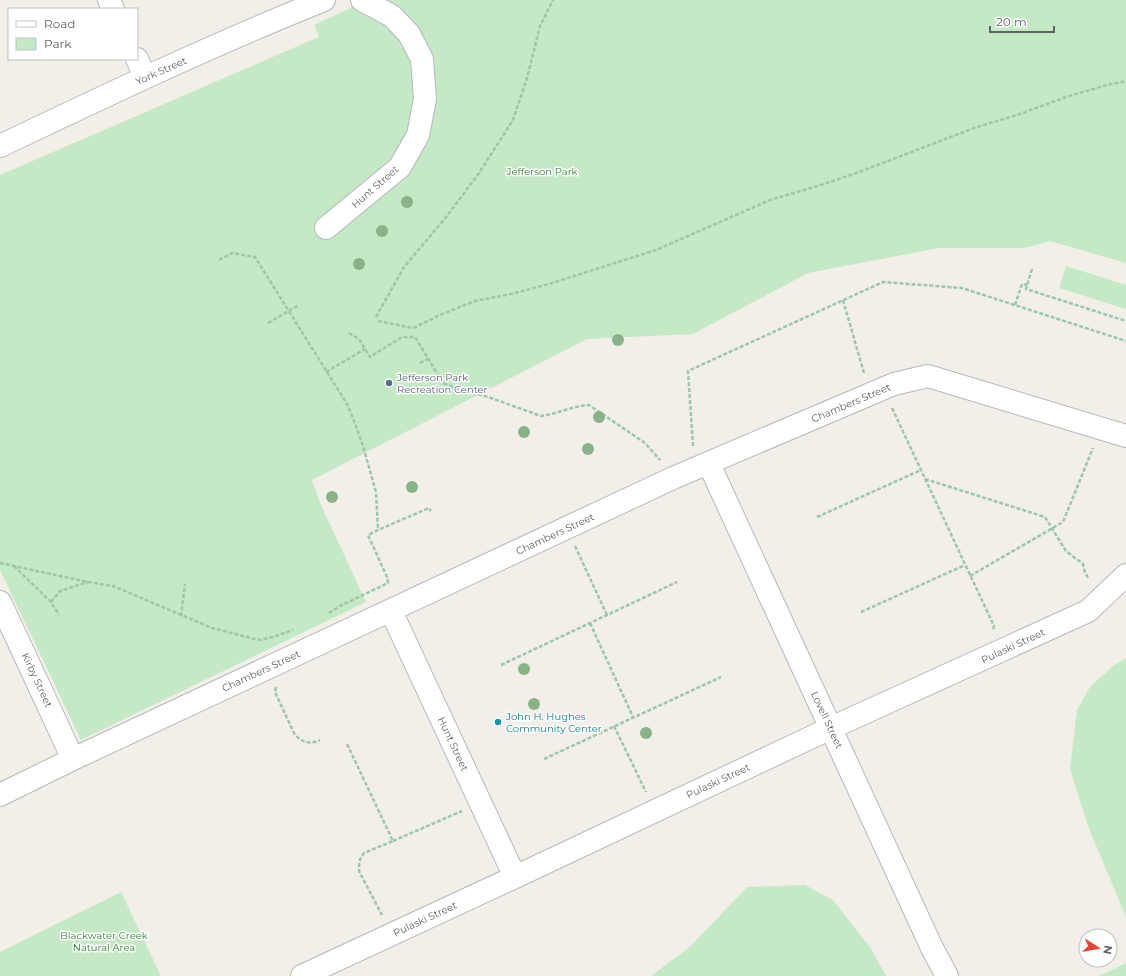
<svg xmlns="http://www.w3.org/2000/svg" width="1126" height="976" font-family="Montserrat,sans-serif">
<rect width="100%" height="100%" fill="#f1efe8"/>
<!-- green -->
<path fill="#c5e8c5" d="M 368,0 L 1126,0 L 1126,263 L 1050,241 L 1024,248 L 939,248 L 808,273 L 693,334 L 587,339 L 312,480 L 321,505 L 366,602 L 81,740 L 0,570 L 0,175 L 319,37 L 314,25 Z
M 1066,266 L 1126,285 L 1126,309 L 1059,288 Z
M 1126,658 L 1126,917 L 1088,826 L 1070,769 L 1077,710 L 1090,687 L 1113,666 Z
M 805,885 L 833,900 L 872,950 L 886,976 L 651,976 L 691,946 L 747,887 Z
M 121,892 L 161,976 L 0,976 L 0,952 Z
M 1126,963 L 1126,976 L 1099,976 Z"/>
<g fill="none" stroke-linecap="round" stroke-linejoin="round">
<defs>
<path id="minor" d="M 109,0 L 113,9
M 137,59 L 145,77
M 0,146 C 107,95 214,44 324,0
M 326,228 L 400,167 L 418,135 L 425,99 L 422,59 L 409,34 L 392,16 L 362,0
M 709,464 L 932,948 L 947,976
M 0,602 L 73,759
M 391,611 L 515,877
M 0,795 L 73,759 L 673,478 L 894,384 L 928,376 L 1126,436
M 302,976 L 515,877 L 831,728 L 1088,611 L 1126,575"/>
</defs>
<!-- minor casing -->
<use href="#minor" stroke="#b5b8bc" stroke-width="24"/>
<!-- path -->
<path stroke="#9cc7a9" stroke-width="2.5" stroke-dasharray="4 2" stroke-linecap="butt" d="M 219,260 L 232,253 L 255,257 L 347,404 L 353,418 L 363,446 L 376,492 L 378,530
M 1032,269 L 1026,289 L 1126,321
M 843,300 L 864,373
M 1015,305 L 1022,284 L 1027,285
M 376,317 L 404,267 L 447,216 L 479,173 L 513,120 L 527,78 L 540,26 L 553,0
M 378,321 L 413,328 L 440,315 L 475,301 L 511,294 L 549,284 L 656,250 L 770,200 L 818,186 L 862,171 L 974,128 L 1017,115 L 1066,97 L 1107,85 L 1126,81
M 268,323 L 299,305
M 349,333 L 359,339 L 370,357 L 402,337 L 415,337 L 443,383 L 456,388 L 488,397 L 541,416 C 557,414 572,406 589,405 L 645,443 L 660,460
M 420,363 L 428,359
M 326,372 L 365,349
M 892,408 L 994,626 L 993,630
M 693,446 L 688,371 L 883,282 L 962,288 L 1126,341
M 925,479 L 1045,517 L 1066,551 L 1083,564 C 1084,570 1085,575 1090,579
M 817,517 L 921,470
M 575,546 L 607,615
M 0,563 L 88,582 L 113,586 L 212,628 L 259,640 L 273,637 L 293,630
M 14,566 L 51,602 L 59,615
M 970,576 L 1063,522 L 1093,448
M 51,602 L 60,591 L 88,582
M 861,612 L 965,565
M 329,613 L 340,606 L 388,583 L 387,577 L 368,535 L 378,530 L 429,508 L 431,511
M 181,616 L 185,584
M 590,623 L 633,717
M 501,665 L 677,582
M 276,687 L 275,692 L 294,733 C 300,742 310,745 320,740
M 614,726 L 646,792
M 347,744 L 393,841 L 364,853 C 359,859 359,863 359,871 L 382,915
M 544,759 L 721,677
M 393,841 L 462,811"/>
<!-- minor -->
<use href="#minor" stroke="#fff" stroke-width="22"/>
</g>
<!-- trees -->
<g fill="#89b387">
<circle cx="407" cy="202" r="6"/>
<circle cx="382" cy="231" r="6"/>
<circle cx="359" cy="264" r="6"/>
<circle cx="618" cy="340" r="6"/>
<circle cx="599" cy="417" r="6"/>
<circle cx="524" cy="432" r="6"/>
<circle cx="588" cy="449" r="6"/>
<circle cx="412" cy="487" r="6"/>
<circle cx="332" cy="497" r="6"/>
<circle cx="524" cy="669" r="6"/>
<circle cx="534" cy="704" r="6"/>
<circle cx="646" cy="733" r="6"/>
</g>
<!-- markers -->
<circle fill="#5c6f8a" stroke="#fff" stroke-width="1.5" cx="389" cy="383" r="4"/>
<circle fill="#0f9aa8" stroke="#fff" stroke-width="1.5" cx="498" cy="722" r="4"/>
<g text-anchor="middle" dominant-baseline="central" stroke-width="3" stroke-linejoin="round" paint-order="stroke">
<!-- street labels -->
<g font-size="10" fill="#5f6368" stroke="#fff">
<text transform="translate(161 71) rotate(-24)">York Street</text>
<text transform="translate(375 187) rotate(-41)">Hunt Street</text>
<text transform="translate(851 403) rotate(-23)">Chambers Street</text>
<text transform="translate(555 534) rotate(-25)">Chambers Street</text>
<text transform="translate(1013 646) rotate(-25)">Pulaski Street</text>
<text transform="translate(261 671) rotate(-25)">Chambers Street</text>
<text transform="translate(37 680) rotate(65)">Kirby Street</text>
<text transform="translate(827 720) rotate(65)">Lovell Street</text>
<text transform="translate(453 744) rotate(65)">Hunt Street</text>
<text transform="translate(718 781) rotate(-25)">Pulaski Street</text>
<text transform="translate(425 919) rotate(-25)">Pulaski Street</text>
</g>
<!-- park labels -->
<g font-size="10" fill="#348238" stroke="#fff">
<text x="542" y="171">Jefferson Park</text>
<text x="104" y="935">Blackwater Creek<tspan x="104" dy="12">Natural Area</tspan></text>
</g>
<!-- service labels -->
<g font-size="10" fill="#4e5e75" stroke="#fff" text-anchor="start">
<text x="397" y="377">Jefferson Park<tspan x="397" dy="12">Recreation Center</tspan></text>
</g>
<!-- culture labels -->
<g font-size="10" fill="#0d838f" stroke="#fff" text-anchor="start">
<text x="506" y="716">John H. Hughes<tspan x="506" dy="12">Community Center</tspan></text>
</g>
</g>
<!-- legend -->
<rect x="8" y="8" width="130" height="52" fill="#ffffff" stroke="#bfc1c3"/>
<rect x="16" y="21" width="20" height="6" fill="#ffffff" stroke="#bfc1c3"/>
<text x="44" y="28" font-size="12" fill="#5f6368">Road</text>
<rect x="16" y="38" width="20" height="12" fill="#c5e8c5" stroke="#bfc1c3"/>
<text x="44" y="48" font-size="12" fill="#5f6368">Park</text>
<!-- north arrow -->
<g transform="translate(1098 948) rotate(101)"><circle r="19" fill="#ffffff" stroke="#bfc1c3"/>
<path d="M0-3L7 15L0 10L-7 15Z" fill="#ea4335"/>
<text y="-6" font-size="11" font-weight="bold" text-anchor="middle" fill="#5f6368">N</text>
</g>
<!-- scale -->
<path d="M990 26v6h64v-6" fill="none" stroke="#5f6368" stroke-width="2"/>
<text x="996" y="26" font-size="12" fill="#5f6368" stroke="#ffffff" stroke-width="3" paint-order="stroke">20 m</text>
</svg>
